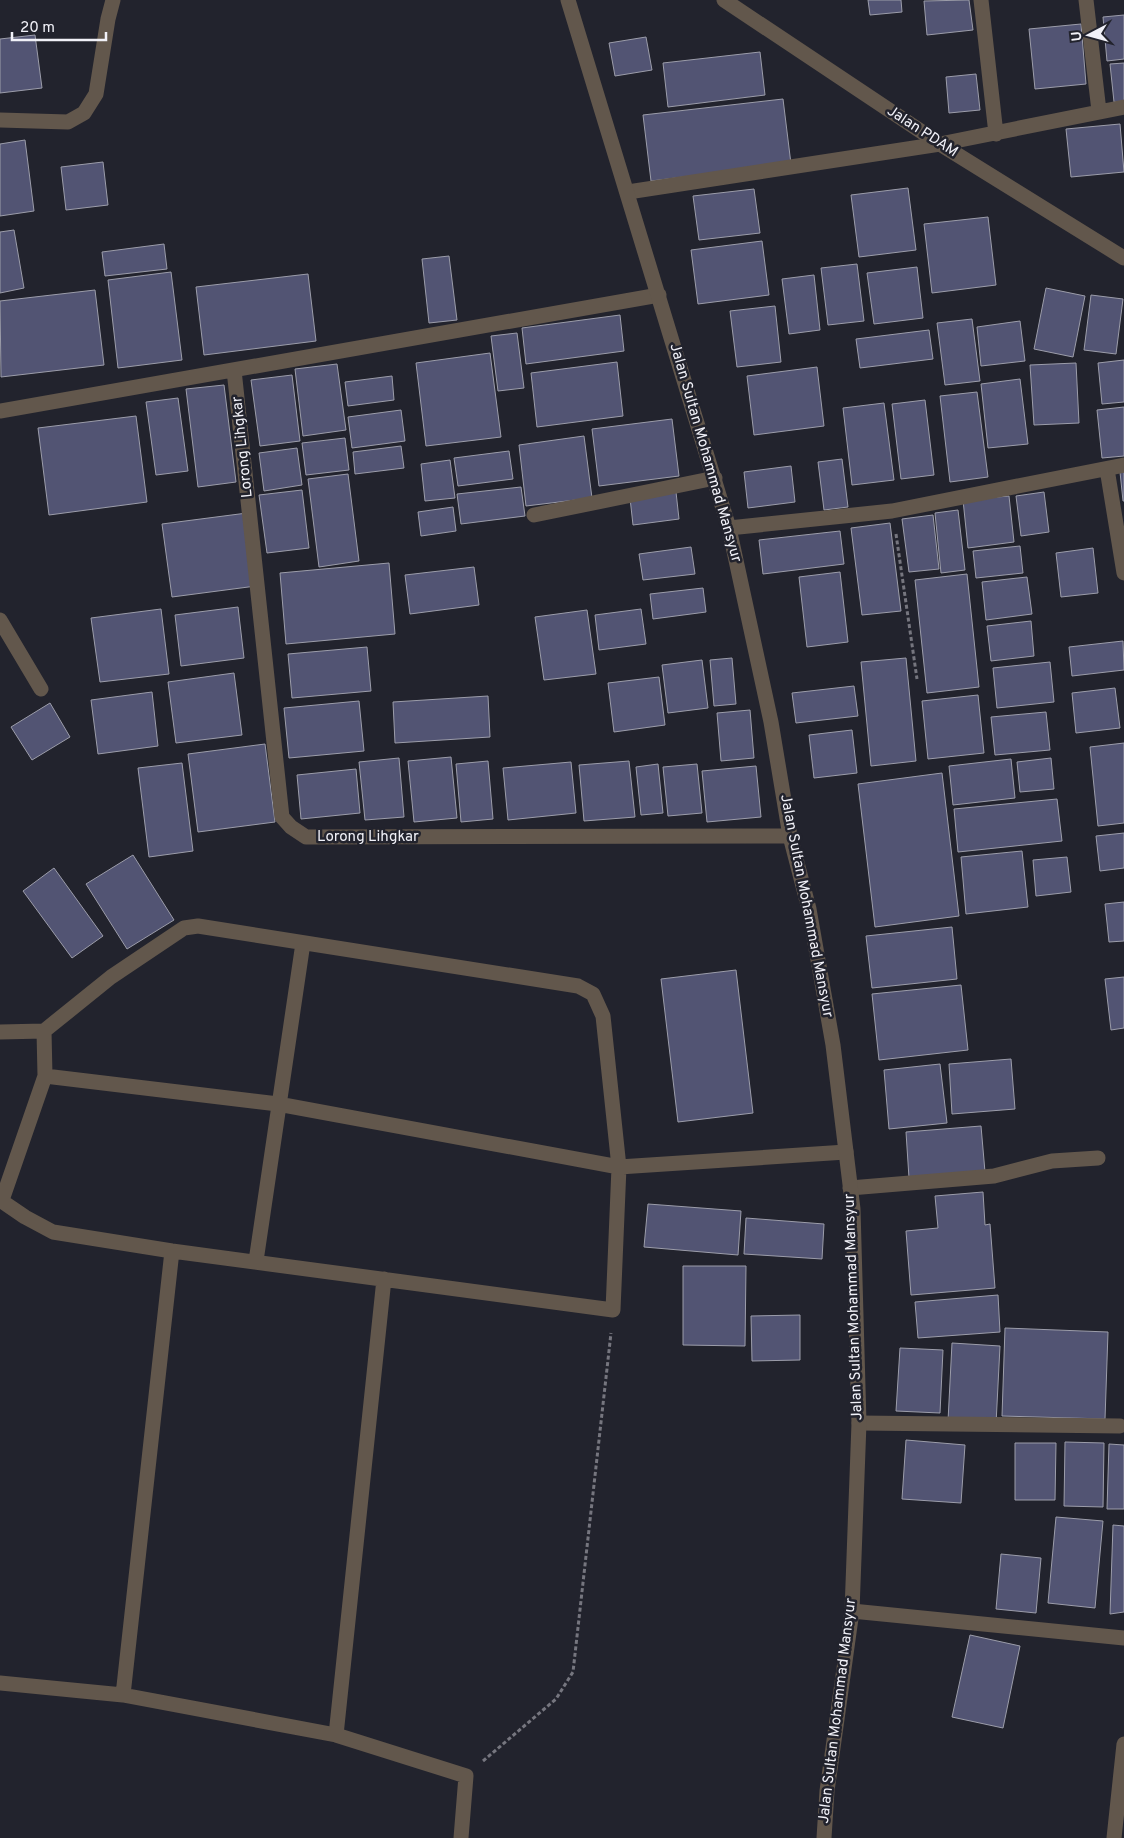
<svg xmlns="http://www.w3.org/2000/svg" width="1124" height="1838" font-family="Overpass,sans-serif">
<rect width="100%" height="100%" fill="#22232d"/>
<!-- building -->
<path fill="#525473" stroke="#9c9daa" d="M 868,0 L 901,0 L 902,12 L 870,15 Z
M 969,0 L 973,30 L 927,35 L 924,1 Z
M 1124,15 L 1124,59 L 1107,61 L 1103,17 Z
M 1081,24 L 1086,84 L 1035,89 L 1029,29 Z
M 35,35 L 42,88 L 0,93 L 0,39 Z
M 646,37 L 652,70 L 615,76 L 609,43 Z
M 760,52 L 765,95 L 668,107 L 663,63 Z
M 1124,63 L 1124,101 L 1114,102 L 1110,64 Z
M 976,74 L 980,110 L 949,113 L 946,77 Z
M 783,99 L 791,164 L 651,181 L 643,115 Z
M 1120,124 L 1124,172 L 1071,177 L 1066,129 Z
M 25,140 L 34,211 L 0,216 L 0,144 Z
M 103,162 L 108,205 L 66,210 L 61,167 Z
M 908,188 L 916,250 L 859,257 L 851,195 Z
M 754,189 L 760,233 L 699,240 L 693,196 Z
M 988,217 L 996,285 L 932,293 L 924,224 Z
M 14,230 L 24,288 L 0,293 L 0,232 Z
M 762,241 L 769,295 L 698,304 L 691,250 Z
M 164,244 L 167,269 L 105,276 L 102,252 Z
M 449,256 L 457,320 L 429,323 L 422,259 Z
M 857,264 L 864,321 L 828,325 L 821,268 Z
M 917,267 L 923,318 L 874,324 L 867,273 Z
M 171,272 L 182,360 L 118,368 L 108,280 Z
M 308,274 L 316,341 L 204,355 L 196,287 Z
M 814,275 L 820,330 L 789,334 L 782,279 Z
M 1046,288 L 1085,296 L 1073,357 L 1034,349 Z
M 95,290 L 104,365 L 1,377 L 0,301 Z
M 1091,295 L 1123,299 L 1116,354 L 1084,350 Z
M 775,306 L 781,362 L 737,367 L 730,311 Z
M 620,315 L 624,351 L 526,364 L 522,328 Z
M 972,319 L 980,381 L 945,385 L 937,323 Z
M 1020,321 L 1025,361 L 981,366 L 977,327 Z
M 929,330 L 933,359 L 860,368 L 856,339 Z
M 517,333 L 524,388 L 498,391 L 491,336 Z
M 490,353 L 501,437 L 426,446 L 416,363 Z
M 1124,360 L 1124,402 L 1102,404 L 1098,363 Z
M 617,362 L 623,416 L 537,427 L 531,373 Z
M 1076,363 L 1079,423 L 1034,425 L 1030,365 Z
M 337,364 L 346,430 L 303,436 L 295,369 Z
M 817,367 L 824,426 L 754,435 L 747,376 Z
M 292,375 L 300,441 L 260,446 L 251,380 Z
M 392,376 L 394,400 L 348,406 L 345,382 Z
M 1020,379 L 1028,444 L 988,448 L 981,384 Z
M 224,385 L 236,482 L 198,487 L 186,389 Z
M 977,392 L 988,477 L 950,482 L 940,396 Z
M 178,398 L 188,471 L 156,475 L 146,402 Z
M 925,400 L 934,475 L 901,479 L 892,404 Z
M 884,403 L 894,480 L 852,485 L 843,408 Z
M 1124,407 L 1124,456 L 1102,458 L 1097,410 Z
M 401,410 L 405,441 L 352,448 L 348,417 Z
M 136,416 L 147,502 L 49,515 L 38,428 Z
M 672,419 L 679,476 L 599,486 L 592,429 Z
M 584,436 L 592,498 L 526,506 L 519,445 Z
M 345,438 L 349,470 L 306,475 L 302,443 Z
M 401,446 L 404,468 L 355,474 L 353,452 Z
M 297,448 L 302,485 L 264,491 L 259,453 Z
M 509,451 L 513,479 L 458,486 L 454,458 Z
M 842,459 L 848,507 L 824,510 L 818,462 Z
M 450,460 L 455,498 L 425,501 L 421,464 Z
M 791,466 L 795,502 L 748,508 L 744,472 Z
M 1124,471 L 1124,501 L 1123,501 L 1120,472 Z
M 348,474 L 359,561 L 319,567 L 308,479 Z
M 521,487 L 525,516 L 461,524 L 457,494 Z
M 302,490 L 309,548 L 267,553 L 259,495 Z
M 676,492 L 679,519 L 633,525 L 630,498 Z
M 1044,492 L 1049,532 L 1021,536 L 1016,496 Z
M 1009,496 L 1014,542 L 968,548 L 963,500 Z
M 453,507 L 456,531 L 421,536 L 418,512 Z
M 958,510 L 965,570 L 941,573 L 935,513 Z
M 247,513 L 256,586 L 172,597 L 162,524 Z
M 933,515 L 939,569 L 909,572 L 902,519 Z
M 890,523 L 901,611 L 862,615 L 851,528 Z
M 840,531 L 844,564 L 763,574 L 759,540 Z
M 1020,546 L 1023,573 L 976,578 L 973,551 Z
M 691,547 L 695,574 L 643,580 L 639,554 Z
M 1093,548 L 1098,593 L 1061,597 L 1056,553 Z
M 389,563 L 395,634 L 286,644 L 280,573 Z
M 474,567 L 479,605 L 410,614 L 405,575 Z
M 840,572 L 848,642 L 807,647 L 799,577 Z
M 967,574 L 979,687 L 927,693 L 915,580 Z
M 1027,577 L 1032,614 L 986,620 L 982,582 Z
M 703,588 L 706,612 L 653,619 L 650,594 Z
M 238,607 L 244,658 L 181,666 L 175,615 Z
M 161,609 L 169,674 L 100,682 L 91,618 Z
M 641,609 L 646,644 L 599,650 L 595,615 Z
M 587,610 L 596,674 L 544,680 L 535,617 Z
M 1031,621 L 1034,656 L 991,661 L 987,626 Z
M 1123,641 L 1124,670 L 1072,676 L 1069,647 Z
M 367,647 L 371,691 L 292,698 L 288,654 Z
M 732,658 L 736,704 L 714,706 L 710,660 Z
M 906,658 L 916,761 L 871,766 L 861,662 Z
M 702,660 L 708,708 L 668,713 L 662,665 Z
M 1050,662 L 1054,702 L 997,708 L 993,668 Z
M 234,673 L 242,735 L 176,743 L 168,682 Z
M 659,677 L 665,725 L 614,732 L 608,683 Z
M 854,686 L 858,716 L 796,723 L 792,693 Z
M 1115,688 L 1120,728 L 1076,733 L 1072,693 Z
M 152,692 L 158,746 L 98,754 L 91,700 Z
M 978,695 L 984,753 L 928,759 L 922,701 Z
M 488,696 L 490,737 L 395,743 L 393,702 Z
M 359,701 L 364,751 L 289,758 L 284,708 Z
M 50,703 L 70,737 L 32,760 L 11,727 Z
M 750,710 L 754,758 L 721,761 L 717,713 Z
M 1046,712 L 1050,750 L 995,755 L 991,717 Z
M 852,730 L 857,773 L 814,778 L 809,735 Z
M 1124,743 L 1124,823 L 1098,826 L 1090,747 Z
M 265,744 L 275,822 L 198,832 L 188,754 Z
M 451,757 L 457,818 L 414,822 L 408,761 Z
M 399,758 L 404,817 L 365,820 L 359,762 Z
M 1051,758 L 1054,789 L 1020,792 L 1017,762 Z
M 1011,759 L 1015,798 L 953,805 L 949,766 Z
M 488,761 L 493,819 L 461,822 L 456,764 Z
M 629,761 L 635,817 L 584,821 L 579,765 Z
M 571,762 L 576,813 L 508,820 L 503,768 Z
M 182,763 L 193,851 L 149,857 L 138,768 Z
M 658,764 L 663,813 L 641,815 L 636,767 Z
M 697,764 L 702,813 L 668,816 L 663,767 Z
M 756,766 L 761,817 L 707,822 L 702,771 Z
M 356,769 L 360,813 L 301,819 L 297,775 Z
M 942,773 L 959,916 L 875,927 L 858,784 Z
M 1057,799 L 1062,841 L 958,852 L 954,809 Z
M 1124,833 L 1124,868 L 1100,871 L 1096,836 Z
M 1022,851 L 1028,907 L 966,914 L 961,857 Z
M 133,855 L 174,920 L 127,949 L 86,884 Z
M 1067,857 L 1071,892 L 1036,896 L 1033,860 Z
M 54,868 L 103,936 L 72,958 L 23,891 Z
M 1124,902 L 1124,941 L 1109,942 L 1105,904 Z
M 952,927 L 957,979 L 872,988 L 866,936 Z
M 736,970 L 753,1113 L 678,1122 L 661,979 Z
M 1124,977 L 1124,1028 L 1111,1030 L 1105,979 Z
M 961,985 L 968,1050 L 879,1060 L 872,994 Z
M 1011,1059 L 1015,1109 L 952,1114 L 949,1064 Z
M 940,1064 L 947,1123 L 889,1129 L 884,1070 Z
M 981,1126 L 985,1172 L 909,1178 L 906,1132 Z
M 983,1192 L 985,1225 L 990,1224 L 995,1288 L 911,1295 L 906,1231 L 938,1228 L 935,1196 Z
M 648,1204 L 741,1211 L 738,1255 L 644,1247 Z
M 746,1218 L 824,1224 L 822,1259 L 744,1254 Z
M 683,1266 L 746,1266 L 745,1346 L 683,1345 Z
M 998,1295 L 1000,1332 L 918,1338 L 915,1302 Z
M 800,1315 L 800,1360 L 752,1361 L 751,1316 Z
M 1005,1328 L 1108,1332 L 1105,1419 L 1002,1416 Z
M 952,1343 L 1000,1346 L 996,1424 L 948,1421 Z
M 900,1348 L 943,1350 L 940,1413 L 896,1411 Z
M 906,1440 L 965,1445 L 961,1503 L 902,1499 Z
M 1065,1442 L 1104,1443 L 1103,1507 L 1064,1506 Z
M 1015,1443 L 1056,1443 L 1055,1500 L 1015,1500 Z
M 1109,1444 L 1124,1445 L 1124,1509 L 1107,1509 Z
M 1056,1517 L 1103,1521 L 1095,1608 L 1048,1603 Z
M 1113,1525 L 1124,1526 L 1124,1612 L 1110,1614 Z
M 1001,1554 L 1041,1558 L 1036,1613 L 996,1609 Z
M 970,1635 L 1020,1646 L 1003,1728 L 952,1717 Z"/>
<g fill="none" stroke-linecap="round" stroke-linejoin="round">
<!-- path -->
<path stroke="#76767f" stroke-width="3" stroke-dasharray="4 2.5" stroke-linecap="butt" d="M 896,534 L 917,679
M 483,1761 L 556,1699 L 573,1672 L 611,1333"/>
<!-- minor -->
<path stroke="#62574c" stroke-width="15" d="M 981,0 L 996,134
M 1086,0 L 1099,111
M 0,120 L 68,122 L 84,113 L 96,94 L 108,19 L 113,0
M 628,192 L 940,144 L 1124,107
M 234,370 L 282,817 L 291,827 L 306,837 L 790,836
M 0,411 L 659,295
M 1107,469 L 1124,573
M 534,515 L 715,478
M 729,528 L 892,511 L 1124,465
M 0,620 L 41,689
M 0,1032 L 44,1031 L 111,977 L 184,928 L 198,926 L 578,986 L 593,994 L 603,1016 L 619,1167 L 613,1310 L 172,1251 L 53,1232 L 25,1217 L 0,1200
M 45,1076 L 278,1104 L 619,1167 L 846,1152
M 850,1188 L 994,1176 L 1052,1161 L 1098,1158
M 2,1200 L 45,1076 L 44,1031
M 256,1261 L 303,943
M 859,1423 L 1120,1426
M 852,1611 L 1124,1638
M 0,1683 L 123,1695 L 336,1735 L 466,1776 L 461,1838
M 123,1695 L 172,1251
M 336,1735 L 384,1279
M 1114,1838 L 1124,1744"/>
<!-- tertiary -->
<path stroke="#62574c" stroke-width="15" d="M 568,0 L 729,528 L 771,722 L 790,836 L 809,909 L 833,1045 L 853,1209 L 859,1423 L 852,1611 L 827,1791 L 824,1838
M 724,0 L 940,144 L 1124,258"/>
</g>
<g text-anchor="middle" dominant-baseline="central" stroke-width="5" stroke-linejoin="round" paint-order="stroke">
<!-- street labels -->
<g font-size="15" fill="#f1f1f8" stroke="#22232d">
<text transform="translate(922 132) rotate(33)">Jalan PDAM</text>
<text transform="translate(243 447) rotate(-96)">Lorong Lihgkar</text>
<text transform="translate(705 453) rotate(74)">Jalan Sultan Mohammad Mansyur</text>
<text x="368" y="837">Lorong Lihgkar</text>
<text transform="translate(806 906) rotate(79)">Jalan Sultan Mohammad Mansyur</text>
<text transform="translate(854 1307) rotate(-92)">Jalan Sultan Mohammad Mansyur</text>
<text transform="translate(838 1711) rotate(-83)">Jalan Sultan Mohammad Mansyur</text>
</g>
</g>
<!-- north arrow -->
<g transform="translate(1089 35) rotate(264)" stroke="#22232d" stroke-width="4" paint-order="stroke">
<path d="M0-4L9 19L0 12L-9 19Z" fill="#f1f1f8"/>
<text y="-8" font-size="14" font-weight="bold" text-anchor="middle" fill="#f1f1f8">U</text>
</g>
<!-- scale -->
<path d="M12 32v8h94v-8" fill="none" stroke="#f1f1f8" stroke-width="2.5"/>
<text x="20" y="32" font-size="15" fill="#f1f1f8" stroke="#22232d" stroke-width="4" paint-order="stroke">20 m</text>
</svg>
